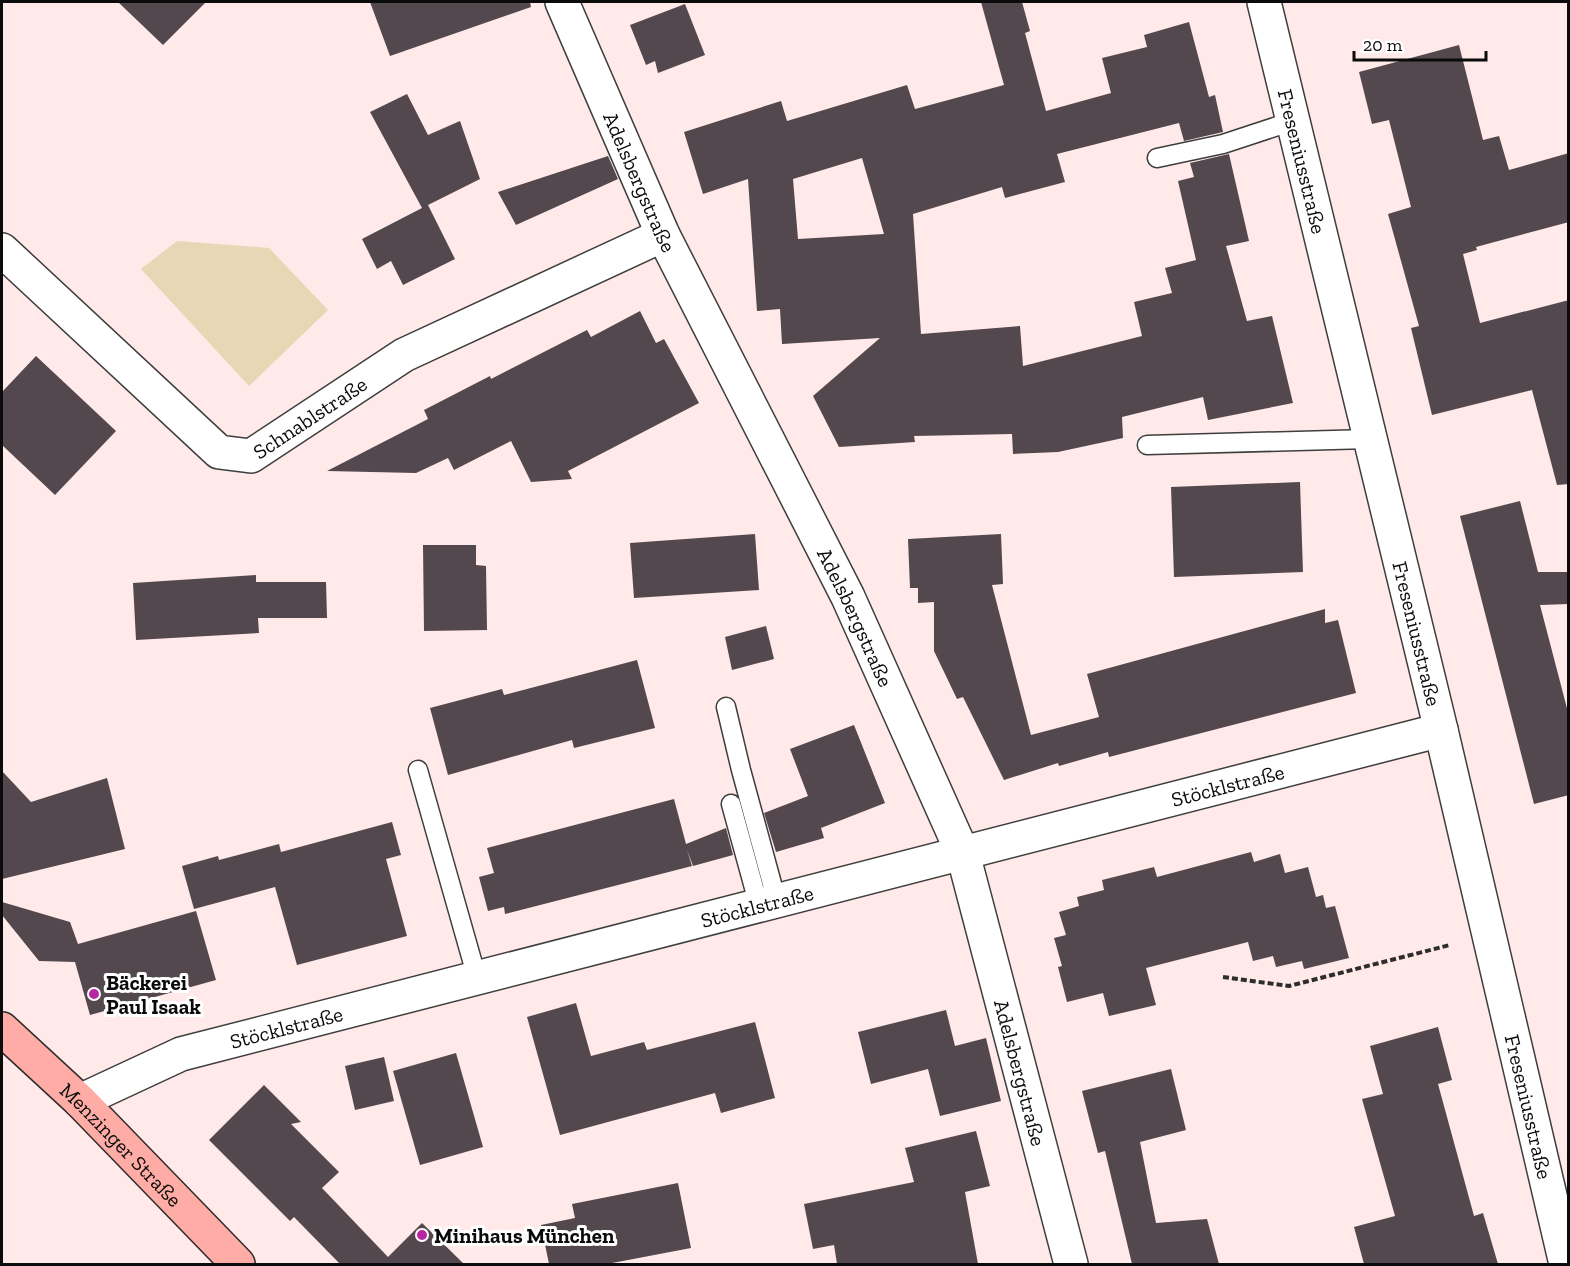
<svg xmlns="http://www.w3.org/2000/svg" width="1570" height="1266" font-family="'Zilla Slab',serif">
<rect width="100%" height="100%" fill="#ffe9e9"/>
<!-- green -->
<path fill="#e7d7b4" d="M 177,241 L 269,248 L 328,310 L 249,386 L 141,269 Z"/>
<!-- building -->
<path fill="#53484d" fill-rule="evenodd" d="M 118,2 L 206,2 L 163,45 Z
M 370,2 L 530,2 L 531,7 L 390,56 Z
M 981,2 L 1022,2 L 1030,31 L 1025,33 L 1046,111 L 1111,93 L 1102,58 L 1147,47 L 1144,35 L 1189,22 L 1209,97 L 1215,95 L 1223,132 L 1184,141 L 1179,123 L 1057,154 L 1065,182 L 1005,198 L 1002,187 L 913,214 L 921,334 L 1020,326 L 1023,366 L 1142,336 L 1134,302 L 1172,293 L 1165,268 L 1196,260 L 1178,181 L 1194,177 L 1190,163 L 1229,154 L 1249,241 L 1226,246 L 1247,321 L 1272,316 L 1293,403 L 1208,420 L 1203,397 L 1122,417 L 1123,438 L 1058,452 L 1013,454 L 1012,434 L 914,436 L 915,442 L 839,447 L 813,396 L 880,338 L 782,344 L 780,309 L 757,311 L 748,179 L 703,194 L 684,132 L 781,101 L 787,121 L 907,85 L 915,109 L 1004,85 ZM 862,158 L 884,234 L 798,239 L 793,179 Z
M 685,4 L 705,55 L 658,73 L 655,61 L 646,65 L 630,25 Z
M 1459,45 L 1483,140 L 1499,136 L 1509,170 L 1569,153 L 1569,222 L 1476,247 L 1477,250 L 1463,254 L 1480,323 L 1569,300 L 1569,484 L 1557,485 L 1532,390 L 1432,415 L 1411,328 L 1419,326 L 1388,214 L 1411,207 L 1389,120 L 1372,124 L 1359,72 Z
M 407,94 L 428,135 L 460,121 L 480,179 L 428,205 L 455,259 L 403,285 L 391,261 L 377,269 L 362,239 L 422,208 L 370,112 Z
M 608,156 L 618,179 L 516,225 L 498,192 Z
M 640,311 L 656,343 L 664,339 L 699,403 L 568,471 L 572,479 L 531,482 L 511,441 L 454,470 L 448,458 L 416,473 L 327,471 L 428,419 L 424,410 L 490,376 L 491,379 L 587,330 L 591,337 Z
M 36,356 L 116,431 L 55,495 L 2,445 L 2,392 Z
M 1300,482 L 1303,572 L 1174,577 L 1171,487 Z
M 1520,501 L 1538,572 L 1569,572 L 1569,604 L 1540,605 L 1569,716 L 1569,795 L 1534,804 L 1460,516 Z
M 755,534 L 759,590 L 634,598 L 630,543 Z
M 1001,534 L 1003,584 L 992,585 L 1031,735 L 1099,717 L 1087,674 L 1325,609 L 1325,623 L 1338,620 L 1356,693 L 1109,757 L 1108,752 L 1059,766 L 1058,763 L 1004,780 L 963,697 L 957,699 L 934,651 L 934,602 L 918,603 L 918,588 L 910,588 L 908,539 Z
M 423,545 L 476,545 L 476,565 L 486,566 L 487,630 L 424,631 Z
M 256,575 L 256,582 L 326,582 L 327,618 L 258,618 L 259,633 L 136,640 L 133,583 Z
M 766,626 L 774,659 L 732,670 L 725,637 Z
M 637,660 L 655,728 L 574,748 L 572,740 L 448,775 L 430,708 L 502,689 L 504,695 Z
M 854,725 L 885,803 L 821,828 L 824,838 L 776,852 L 764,813 L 808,796 L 790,749 Z
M 2,771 L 31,802 L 107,778 L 125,849 L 2,879 Z
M 674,799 L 686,844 L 726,828 L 733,855 L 693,866 L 687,850 L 692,866 L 505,914 L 504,907 L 488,911 L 479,877 L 494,873 L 487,848 Z
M 392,822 L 401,855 L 386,859 L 407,936 L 297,965 L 275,887 L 194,909 L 182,866 L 218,856 L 219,860 L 279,844 L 281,852 Z
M 1251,852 L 1254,862 L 1280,854 L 1285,873 L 1308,867 L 1316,897 L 1323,895 L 1326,908 L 1335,906 L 1349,958 L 1304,969 L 1302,961 L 1276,967 L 1273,956 L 1253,961 L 1248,942 L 1146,968 L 1156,1005 L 1109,1016 L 1103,993 L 1067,1002 L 1058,967 L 1062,966 L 1054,938 L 1066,935 L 1059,912 L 1079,906 L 1077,897 L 1104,890 L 1102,880 L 1154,867 L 1157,877 Z
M 2,902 L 70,922 L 78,944 L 196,911 L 216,980 L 90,1015 L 75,962 L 39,961 L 2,915 Z
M 576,1003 L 591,1056 L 644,1042 L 647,1050 L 755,1022 L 775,1098 L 721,1113 L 715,1093 L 560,1135 L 527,1017 Z
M 946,1010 L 955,1046 L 986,1038 L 1001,1101 L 940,1116 L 928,1069 L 871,1084 L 858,1032 Z
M 1438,1027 L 1452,1080 L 1438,1084 L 1474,1216 L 1483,1213 L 1498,1264 L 1364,1264 L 1354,1227 L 1395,1216 L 1362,1099 L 1383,1094 L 1370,1046 Z
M 456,1053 L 483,1147 L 420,1165 L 393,1071 Z
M 384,1057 L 394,1101 L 355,1110 L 345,1066 Z
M 1171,1069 L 1186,1130 L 1140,1142 L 1156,1223 L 1207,1219 L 1219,1264 L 1132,1264 L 1105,1151 L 1098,1153 L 1082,1091 Z
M 264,1085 L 301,1122 L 291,1124 L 339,1172 L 322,1188 L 388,1257 L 422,1223 L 464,1264 L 340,1264 L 294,1217 L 290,1221 L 209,1140 Z
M 976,1131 L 990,1186 L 965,1192 L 978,1264 L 837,1264 L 834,1245 L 813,1249 L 804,1204 L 914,1182 L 905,1148 Z
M 678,1183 L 691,1248 L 607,1264 L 549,1264 L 541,1225 L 575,1218 L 572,1204 Z"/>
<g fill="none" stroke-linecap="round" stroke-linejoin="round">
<defs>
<path id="lane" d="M 1157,158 L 1223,144 L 1293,121
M 1147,445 L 1369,439
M 726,707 L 741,770 L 777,902
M 418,770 L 477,978
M 731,804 L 759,906"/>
<g id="street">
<path id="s1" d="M 562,2 L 663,235 L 848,597 L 963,854 L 1071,1264"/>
<path id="s2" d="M 1264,2 L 1441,730 L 1566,1264"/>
<path id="s3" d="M 2,250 L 219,452 L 251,456 L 404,355 L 663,235"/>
<path id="s4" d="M 80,1101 L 181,1054 L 1441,730"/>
</g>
<g id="secondary">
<path id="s5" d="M 2,1029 L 80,1101 L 238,1264"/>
</g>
</defs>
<!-- lane casing -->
<use href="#lane" stroke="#3e3e3e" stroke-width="21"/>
<!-- street casing -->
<use href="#street" stroke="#3e3e3e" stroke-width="36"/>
<!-- secondary casing -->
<use href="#secondary" stroke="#2d2d2d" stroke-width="36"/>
<!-- path -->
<path stroke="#2d2d2d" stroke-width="4" stroke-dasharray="6 3" stroke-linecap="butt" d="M 1223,977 L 1289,986 L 1450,945"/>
<!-- lane -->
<use href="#lane" stroke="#fff" stroke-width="18"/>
<!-- street -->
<use href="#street" stroke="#fff" stroke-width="33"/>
<!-- secondary -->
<use href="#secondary" stroke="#feaca5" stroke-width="33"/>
</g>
<!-- markers -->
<g fill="#b826a3" stroke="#fff" stroke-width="2">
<circle cx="94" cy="994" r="6"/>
<circle cx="422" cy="1235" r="6"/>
</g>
<g text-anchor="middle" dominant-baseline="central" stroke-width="6" stroke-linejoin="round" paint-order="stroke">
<!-- street labels -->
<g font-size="21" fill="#0b0b0b" stroke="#fff">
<text stroke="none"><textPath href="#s2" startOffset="164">Freseniusstraße</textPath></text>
<text stroke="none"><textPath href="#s1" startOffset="196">Adelsbergstraße</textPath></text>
<text stroke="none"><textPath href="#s3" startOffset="399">Schnablstraße</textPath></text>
<text stroke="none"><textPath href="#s1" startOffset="682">Adelsbergstraße</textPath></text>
<text stroke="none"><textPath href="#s2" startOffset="650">Freseniusstraße</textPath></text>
<text stroke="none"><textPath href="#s4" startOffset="1192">Stöcklstraße</textPath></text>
<text stroke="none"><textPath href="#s4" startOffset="706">Stöcklstraße</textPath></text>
<text stroke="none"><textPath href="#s4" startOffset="220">Stöcklstraße</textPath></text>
<text stroke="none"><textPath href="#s1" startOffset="1168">Adelsbergstraße</textPath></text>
<text stroke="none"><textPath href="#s2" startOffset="1136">Freseniusstraße</textPath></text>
<text stroke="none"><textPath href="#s5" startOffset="166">Menzinger Straße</textPath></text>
</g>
<!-- poi labels -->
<g font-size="21" font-weight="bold" fill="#0b0b0b" stroke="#fff" text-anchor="start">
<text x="106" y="982">Bäckerei<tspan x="106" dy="24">Paul Isaak</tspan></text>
<text x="434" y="1235">Minihaus München</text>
</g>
</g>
<!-- border -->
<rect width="1570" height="1266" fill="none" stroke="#0b0b0b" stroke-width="6"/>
<!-- scale -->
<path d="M1354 51v9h132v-9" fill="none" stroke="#0b0b0b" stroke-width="3"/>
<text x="1363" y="51" font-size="18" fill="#0b0b0b" stroke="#ffffff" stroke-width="4.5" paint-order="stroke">20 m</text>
</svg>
